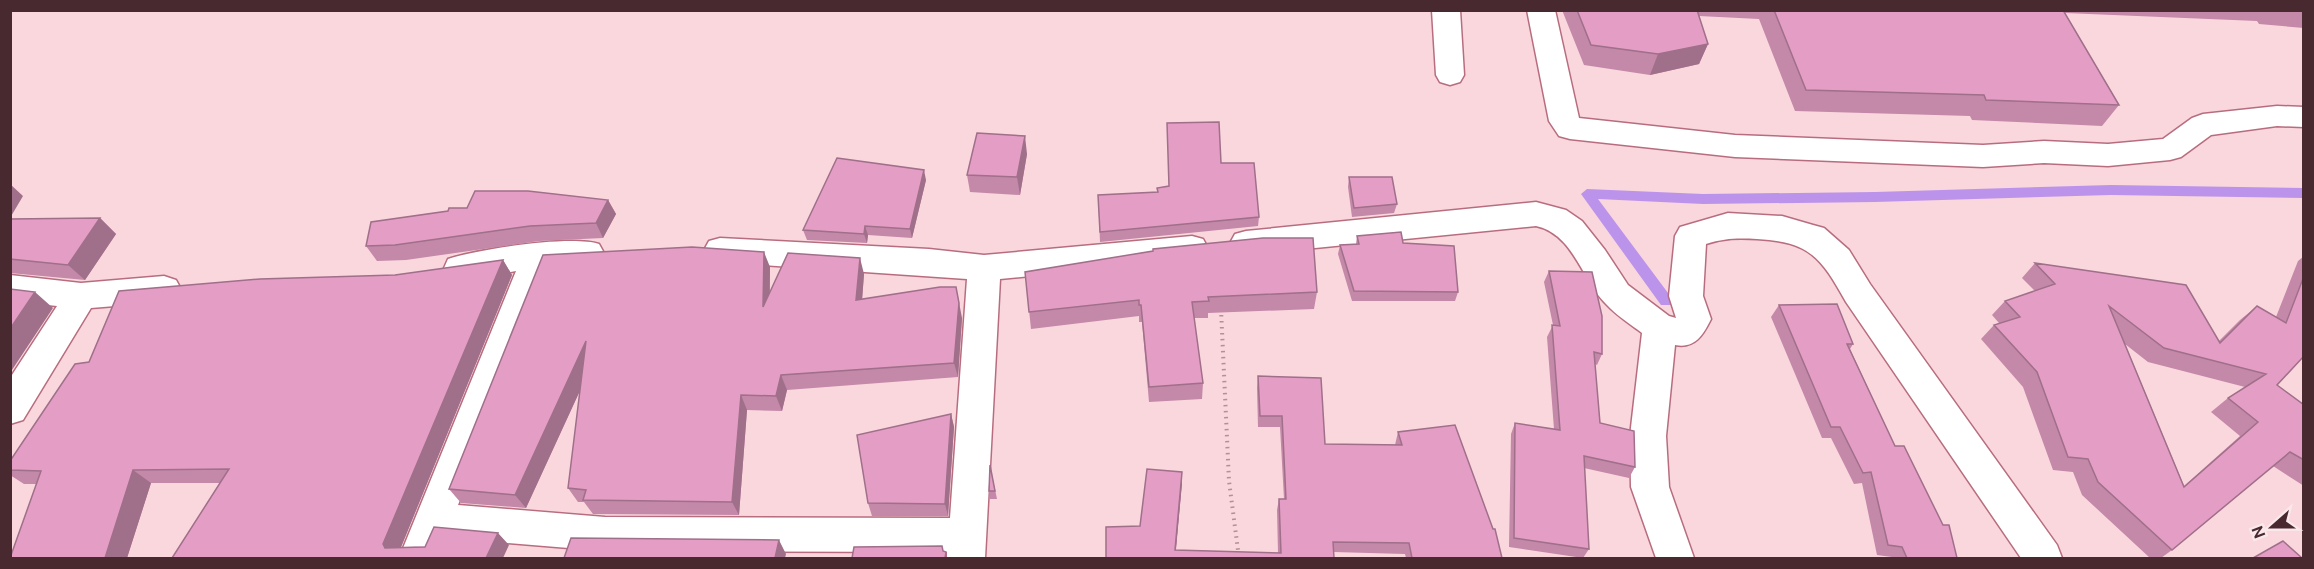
<svg xmlns="http://www.w3.org/2000/svg" width="2314" height="569" font-family="Ubuntu,sans-serif">
<rect width="100%" height="100%" fill="#f9d7dd"/>
<g fill="none" stroke-linecap="round" stroke-linejoin="round">
<!-- stream -->
<path fill="#bc93ea" fill-rule="evenodd" d="M 2111,185 L 2304,188 L 2304,198 L 2111,195 L 1875,202 L 1703,204 L 1598,199 L 1671,297 L 1673,301 L 1671,305 L 1661,305 L 1581,194 L 1587,189 L 1703,194 L 1875,192 Z"/>
<defs>
<path id="street" d="M 1432,10 L 1460,10 L 1464,75 L 1460,82 L 1450,85 L 1440,82 L 1436,75 Z
M 1527,10 L 1555,10 L 1579,118 L 1735,135 L 1983,145 L 2044,141 L 2108,144 L 2163,139 L 2192,118 L 2203,114 L 2277,106 L 2304,107 L 2304,127 L 2277,126 L 2211,135 L 2181,157 L 2170,160 L 2108,166 L 2044,163 L 1983,167 L 1735,157 L 1570,139 L 1559,136 L 1549,121 Z
M 1536,202 L 1566,210 L 1582,221 L 1605,250 L 1628,285 L 1669,316 L 1676,318 L 1669,296 L 1675,236 L 1680,227 L 1728,213 L 1782,216 L 1813,225 L 1824,228 L 1849,250 L 1870,284 L 2057,545 L 2062,558 L 2021,558 L 1846,302 C 1821,258 1811,242 1757,239 C 1738,238 1725,238 1706,244 L 1703,296 L 1711,319 C 1703,335 1695,349 1675,345 L 1666,436 L 1669,487 L 1694,558 L 1656,558 L 1631,487 L 1630,436 L 1642,333 C 1630,324 1616,315 1606,304 C 1582,281 1574,234 1536,226 L 1246,255 L 1235,252 L 1230,243 L 1235,234 L 1246,231 Z
M 1192,236 L 1203,239 L 1208,248 L 1203,257 L 1192,260 L 1000,279 L 985,558 L 947,558 L 947,552 L 605,551 L 445,538 L 437,558 L 399,558 L 516,271 L 460,281 L 448,277 L 444,268 L 448,259 C 478,249 571,235 599,244 L 604,253 L 599,262 L 588,266 L 550,268 L 458,505 L 605,517 L 950,518 L 967,279 L 720,262 L 709,259 L 704,250 L 709,241 L 720,238 L 929,249 L 984,255 Z
M 10,275 L 81,283 L 164,276 L 176,280 L 181,289 L 176,298 L 164,302 L 91,308 L 23,420 L 10,424 L 10,378 L 57,306 L 10,301 Z"/>
</defs>
<!-- street casing -->
<use href="#street" stroke="#b86d7f" stroke-width="3"/>
<!-- path -->
<path stroke="#b19097" stroke-width="4" stroke-dasharray="1.5 4.5" stroke-linecap="butt" d="M 1221,309 L 1229,481 L 1239,558"/>
<!-- street -->
<use href="#street" fill="#fff" fill-rule="evenodd"/>
</g>
<!-- wall -->
<path fill="#c488a9" fill-rule="evenodd" d="M 1562,10 L 2304,10 L 2304,28 L 2259,24 L 2257,21 L 2065,13 L 2119,105 L 2102,126 L 1972,120 L 1970,116 L 1795,111 L 1759,19 L 1699,16 L 1708,44 L 1699,64 L 1650,75 L 1584,65 Z
M 1027,154 L 1020,195 L 970,192 L 967,175 Z
M 1221,163 L 1259,217 L 1258,226 L 1100,242 L 1098,195 L 1157,192 L 1157,188 L 1169,186 Z
M 1349,177 L 1397,204 L 1394,213 L 1352,217 L 1348,187 Z
M 926,180 L 912,238 L 868,235 L 867,243 L 807,240 L 803,230 Z
M 608,200 L 616,214 L 603,238 L 539,241 L 406,260 L 377,261 L 366,246 L 467,208 Z
M 100,218 L 116,234 L 85,280 L 10,273 L 10,219 Z
M 1357,236 L 1403,243 L 1458,292 L 1455,301 L 1352,301 L 1338,254 L 1340,245 L 1356,244 Z
M 543,255 L 770,267 L 770,293 L 864,274 L 862,299 L 962,318 L 958,377 L 787,390 L 782,411 L 747,410 L 739,515 L 593,514 L 584,502 L 578,502 L 568,488 L 580,390 L 526,508 L 461,503 L 449,489 Z
M 2304,256 L 2304,356 L 2277,385 L 2304,405 L 2304,486 L 2273,466 L 2172,550 L 2161,558 L 2150,558 L 2082,495 L 2073,472 L 2053,470 L 2023,387 L 1981,339 L 1994,325 L 1999,323 L 1992,315 L 2005,301 L 2035,291 L 2022,278 L 2035,263 L 2219,341 L 2240,320 L 2257,306 L 2276,317 L 2298,261 ZM 2125,344 L 2148,362 L 2245,387 L 2228,398 L 2211,412 L 2240,436 L 2184,486 Z
M 503,260 L 512,275 L 401,547 L 509,545 L 172,558 L 220,483 L 151,483 L 127,558 L 10,558 L 37,484 L 24,484 L 10,475 L 10,461 L 395,275 Z
M 1549,271 L 1602,354 L 1597,365 L 1595,364 L 1600,423 L 1635,467 L 1629,478 L 1584,468 L 1589,549 L 1583,558 L 1509,547 L 1511,434 L 1515,423 L 1554,429 L 1547,337 L 1553,325 L 1544,282 Z
M 1025,272 L 1317,292 L 1314,309 L 1208,313 L 1208,318 L 1194,318 L 1203,383 L 1202,399 L 1149,402 L 1142,322 L 1139,322 L 1139,316 L 1031,329 Z
M 1779,305 L 1853,344 L 1850,349 L 1895,446 L 1957,558 L 1892,558 L 1892,557 L 1877,555 L 1862,483 L 1854,484 L 1831,438 L 1822,438 L 1771,317 Z
M 1258,376 L 1325,444 L 1395,445 L 1398,432 L 1502,558 L 1406,558 L 1405,554 L 1334,552 L 1106,558 L 1140,526 L 1182,483 L 1176,550 L 1278,553 L 1277,510 L 1279,499 L 1284,499 L 1280,427 L 1258,427 L 1257,388 Z
M 951,414 L 954,427 L 948,516 L 872,516 L 868,503 Z
M 990,465 L 997,499 L 990,499 L 989,491 Z"/>
<!-- shaded-wall -->
<path fill="#a06f8a" d="M 1708,44 L 1699,64 L 1650,75 L 1658,54 Z
M 1025,136 L 1027,154 L 1020,195 L 1017,177 Z
M 924,170 L 926,180 L 912,238 L 910,229 Z
M 10,184 L 23,196 L 10,218 Z
M 608,200 L 616,214 L 603,238 L 596,223 Z
M 100,218 L 116,234 L 85,280 L 68,265 Z
M 865,226 L 868,235 L 867,243 L 864,234 Z
M 764,252 L 770,267 L 769,323 L 763,307 Z
M 860,258 L 864,274 L 861,315 L 856,300 Z
M 503,260 L 512,275 L 397,557 L 385,548 L 383,544 Z
M 956,287 L 962,318 L 958,377 L 954,363 Z
M 35,292 L 53,308 L 10,373 L 10,329 Z
M 586,341 L 596,356 L 526,508 L 515,495 Z
M 781,375 L 787,390 L 782,411 L 776,396 Z
M 741,395 L 747,410 L 739,515 L 732,502 Z
M 951,414 L 954,427 L 948,516 L 945,504 Z
M 133,470 L 151,483 L 127,558 L 105,558 Z
M 1182,472 L 1182,483 L 1175,558 L 1175,550 Z
M 498,533 L 509,545 L 503,558 L 486,558 Z
M 779,540 L 786,554 L 785,558 L 775,558 Z"/>
<!-- building -->
<path fill="#e49ec5" stroke="#a06f8a" stroke-width="1.5" fill-rule="evenodd" d="M 1577,10 L 1697,10 L 1708,44 L 1658,54 L 1591,45 Z
M 1774,10 L 2063,10 L 2119,105 L 1986,100 L 1984,95 L 1806,90 Z
M 1219,122 L 1221,163 L 1254,163 L 1259,217 L 1100,232 L 1098,195 L 1158,192 L 1157,188 L 1169,186 L 1167,123 Z
M 977,133 L 1025,136 L 1017,177 L 967,175 Z
M 837,158 L 924,170 L 910,229 L 865,226 L 864,234 L 803,230 Z
M 1349,177 L 1392,177 L 1397,204 L 1354,208 Z
M 475,191 L 528,191 L 608,200 L 596,223 L 530,226 L 395,245 L 366,246 L 371,222 L 448,211 L 449,208 L 467,208 Z
M 100,218 L 68,265 L 10,259 L 10,219 Z
M 1401,232 L 1403,243 L 1454,246 L 1458,292 L 1354,291 L 1340,245 L 1359,244 L 1357,236 Z
M 1263,238 L 1313,238 L 1317,292 L 1208,297 L 1209,301 L 1192,302 L 1203,383 L 1149,387 L 1141,305 L 1139,305 L 1139,300 L 1029,312 L 1025,272 L 1153,251 L 1153,249 Z
M 692,247 L 764,252 L 763,307 L 788,253 L 860,258 L 856,300 L 940,287 L 956,287 L 959,303 L 954,363 L 781,375 L 776,396 L 741,395 L 732,502 L 583,500 L 586,490 L 568,488 L 586,341 L 515,495 L 449,489 L 543,255 Z
M 503,260 L 383,544 L 385,548 L 425,547 L 434,527 L 498,533 L 486,558 L 172,558 L 229,469 L 133,470 L 105,558 L 10,558 L 41,471 L 10,470 L 10,461 L 75,364 L 89,362 L 119,291 L 260,279 L 395,275 Z
M 2035,263 L 2186,285 L 2220,343 L 2257,306 L 2286,323 L 2304,276 L 2304,356 L 2277,385 L 2304,405 L 2304,460 L 2290,452 L 2172,550 L 2098,482 L 2088,459 L 2068,457 L 2037,372 L 1994,325 L 2020,317 L 2005,301 L 2055,284 ZM 2109,306 L 2164,348 L 2266,374 L 2228,398 L 2258,422 L 2184,487 Z
M 1549,271 L 1592,272 L 1602,316 L 1602,354 L 1594,352 L 1600,423 L 1634,431 L 1635,467 L 1584,456 L 1589,549 L 1514,538 L 1515,423 L 1560,430 L 1552,325 L 1560,326 Z
M 10,289 L 35,292 L 10,329 Z
M 1837,304 L 1853,344 L 1847,344 L 1895,446 L 1904,446 L 1943,525 L 1949,525 L 1957,558 L 1907,558 L 1902,547 L 1888,545 L 1871,472 L 1863,473 L 1840,427 L 1831,427 L 1779,305 Z
M 1258,376 L 1321,378 L 1325,444 L 1402,445 L 1398,432 L 1455,425 L 1493,529 L 1495,529 L 1502,558 L 1412,558 L 1409,543 L 1333,542 L 1334,558 L 1106,558 L 1106,527 L 1140,526 L 1147,469 L 1182,472 L 1175,550 L 1281,553 L 1279,499 L 1286,499 L 1282,416 L 1260,416 Z
M 951,414 L 945,504 L 868,503 L 857,435 Z
M 990,465 L 995,491 L 989,491 Z
M 571,538 L 779,540 L 775,558 L 564,558 Z
M 2283,541 L 2302,558 L 2253,558 Z
M 942,546 L 943,551 L 946,552 L 945,558 L 852,558 L 854,547 Z"/>
<!-- border -->
<rect width="2314" height="569" fill="none" stroke="#482930" stroke-width="24"/>
<!-- north arrow -->
<g transform="translate(2272 527) rotate(249)" stroke="#fae9ec" stroke-width="4.5" paint-order="stroke">
<path d="M0-4.5L10 22L0 15L-10 22Z" fill="#482930"/>
<text y="-9" font-size="16" font-weight="bold" text-anchor="middle" fill="#482930">N</text>
</g>
</svg>
